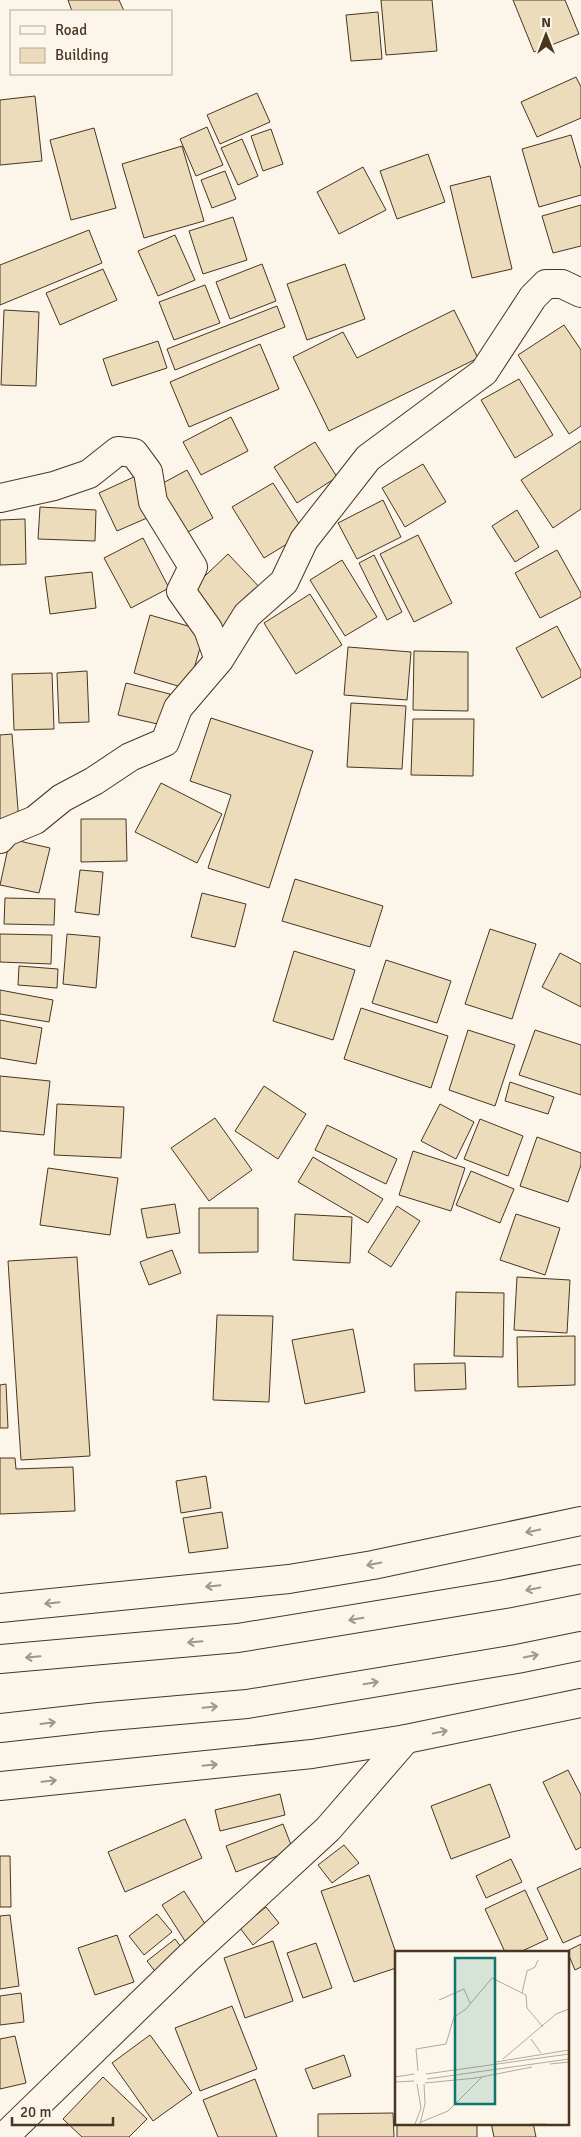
<svg xmlns="http://www.w3.org/2000/svg" width="581" height="2137" font-family="Signika,sans-serif">
<rect width="100%" height="100%" fill="#fbf6e9"/>
<!-- building -->
<path fill="#ecdcbc" stroke="#4a3520" d="M 68,0 L 119,0 L 124,11 L 72,11 Z
M 381,0 L 432,0 L 437,51 L 386,55 Z
M 513,0 L 565,0 L 579,34 L 534,52 Z
M 378,12 L 382,59 L 351,61 L 346,15 Z
M 576,77 L 581,87 L 581,118 L 537,137 L 521,102 Z
M 257,93 L 270,122 L 220,144 L 207,115 Z
M 35,96 L 42,161 L 0,165 L 0,100 Z
M 207,127 L 223,165 L 196,176 L 180,139 Z
M 94,128 L 116,208 L 71,220 L 50,140 Z
M 271,129 L 283,164 L 263,171 L 251,136 Z
M 571,135 L 581,169 L 581,195 L 539,207 L 522,149 Z
M 242,139 L 258,176 L 238,185 L 221,148 Z
M 182,146 L 204,221 L 144,238 L 122,164 Z
M 428,154 L 445,202 L 397,219 L 380,171 Z
M 363,167 L 386,210 L 339,234 L 317,192 Z
M 225,171 L 236,199 L 212,208 L 201,180 Z
M 490,176 L 512,269 L 472,278 L 450,186 Z
M 581,205 L 581,246 L 553,253 L 542,216 Z
M 233,217 L 247,260 L 203,274 L 189,231 Z
M 89,230 L 102,263 L 0,305 L 0,265 Z
M 175,235 L 195,280 L 158,296 L 138,251 Z
M 262,264 L 276,301 L 230,319 L 216,282 Z
M 345,264 L 365,319 L 307,340 L 287,284 Z
M 103,269 L 117,300 L 60,325 L 46,293 Z
M 205,285 L 220,323 L 174,340 L 159,302 Z
M 277,306 L 285,327 L 175,370 L 167,349 Z
M 4,310 L 39,312 L 36,386 L 1,385 Z
M 454,310 L 478,358 L 329,431 L 293,357 L 343,332 L 357,358 Z
M 564,325 L 581,350 L 581,426 L 569,434 L 518,355 Z
M 158,341 L 167,368 L 112,386 L 103,359 Z
M 260,344 L 279,389 L 189,427 L 170,382 Z
M 519,379 L 553,435 L 515,458 L 481,400 Z
M 231,417 L 248,451 L 201,475 L 183,442 Z
M 581,441 L 581,509 L 553,528 L 521,480 Z
M 315,442 L 337,477 L 297,503 L 274,467 Z
M 423,464 L 446,502 L 405,527 L 382,488 Z
M 187,470 L 213,518 L 179,537 L 152,489 Z
M 136,476 L 154,515 L 117,531 L 99,493 Z
M 273,483 L 305,533 L 264,558 L 232,507 Z
M 383,500 L 401,537 L 357,559 L 338,523 Z
M 40,507 L 96,510 L 95,541 L 38,539 Z
M 517,510 L 539,547 L 515,562 L 492,526 Z
M 25,519 L 26,564 L 0,565 L 0,520 Z
M 418,535 L 452,603 L 414,622 L 380,554 Z
M 143,538 L 169,588 L 131,608 L 104,558 Z
M 557,550 L 581,593 L 581,597 L 540,618 L 515,573 Z
M 228,554 L 265,593 L 223,632 L 186,594 Z
M 374,555 L 402,612 L 387,620 L 359,563 Z
M 342,560 L 377,617 L 345,636 L 310,580 Z
M 92,572 L 96,608 L 50,614 L 45,577 Z
M 310,594 L 342,645 L 296,674 L 264,623 Z
M 150,615 L 205,631 L 188,689 L 134,673 Z
M 557,626 L 581,671 L 581,677 L 542,698 L 516,648 Z
M 348,647 L 411,652 L 407,700 L 344,695 Z
M 414,651 L 468,652 L 468,711 L 413,710 Z
M 87,671 L 89,722 L 59,723 L 57,673 Z
M 52,673 L 54,729 L 14,730 L 12,674 Z
M 126,683 L 170,694 L 162,725 L 118,715 Z
M 351,703 L 406,706 L 402,769 L 347,767 Z
M 211,718 L 313,751 L 269,888 L 208,868 L 231,795 L 190,781 Z
M 413,719 L 474,719 L 473,776 L 411,775 Z
M 12,734 L 19,822 L 0,824 L 0,735 Z
M 161,783 L 222,814 L 197,863 L 135,832 Z
M 81,819 L 126,819 L 127,861 L 81,862 Z
M 10,839 L 50,848 L 39,893 L 0,885 Z
M 80,870 L 103,872 L 99,915 L 75,912 Z
M 295,879 L 383,906 L 370,947 L 282,921 Z
M 202,893 L 246,904 L 235,947 L 191,937 Z
M 5,898 L 55,899 L 54,925 L 4,924 Z
M 490,929 L 536,944 L 512,1019 L 465,1004 Z
M 0,934 L 52,935 L 51,964 L 0,962 Z
M 67,934 L 100,937 L 96,988 L 63,984 Z
M 294,951 L 355,970 L 333,1040 L 273,1021 Z
M 560,953 L 581,964 L 581,1007 L 542,987 Z
M 386,960 L 451,981 L 437,1023 L 372,1003 Z
M 19,966 L 58,969 L 57,988 L 18,985 Z
M 0,990 L 53,1000 L 49,1022 L 0,1014 Z
M 361,1008 L 448,1036 L 431,1088 L 344,1059 Z
M 0,1020 L 42,1028 L 36,1064 L 0,1058 Z
M 468,1030 L 515,1045 L 495,1106 L 449,1090 Z
M 535,1030 L 581,1045 L 581,1095 L 519,1075 Z
M 0,1076 L 50,1081 L 44,1135 L 0,1131 Z
M 510,1082 L 554,1097 L 548,1114 L 505,1101 Z
M 264,1086 L 306,1114 L 278,1159 L 235,1131 Z
M 57,1104 L 124,1107 L 121,1158 L 54,1155 Z
M 440,1104 L 474,1122 L 456,1159 L 421,1141 Z
M 215,1118 L 252,1170 L 209,1201 L 171,1148 Z
M 480,1119 L 523,1136 L 508,1176 L 464,1159 Z
M 327,1125 L 397,1159 L 386,1184 L 315,1150 Z
M 537,1137 L 581,1153 L 581,1165 L 568,1202 L 520,1186 Z
M 413,1151 L 465,1168 L 451,1211 L 399,1195 Z
M 313,1157 L 383,1199 L 368,1223 L 298,1182 Z
M 48,1168 L 118,1178 L 110,1235 L 40,1225 Z
M 471,1171 L 514,1189 L 500,1223 L 456,1205 Z
M 175,1204 L 180,1233 L 147,1238 L 141,1209 Z
M 397,1206 L 420,1221 L 391,1267 L 368,1252 Z
M 199,1208 L 258,1208 L 258,1252 L 199,1253 Z
M 295,1214 L 352,1217 L 350,1263 L 293,1260 Z
M 516,1214 L 560,1228 L 545,1275 L 500,1260 Z
M 172,1250 L 181,1273 L 149,1285 L 140,1262 Z
M 77,1257 L 90,1456 L 21,1460 L 8,1261 Z
M 517,1277 L 570,1280 L 567,1333 L 514,1330 Z
M 456,1292 L 504,1293 L 503,1357 L 454,1356 Z
M 217,1315 L 273,1316 L 269,1402 L 213,1400 Z
M 353,1329 L 365,1392 L 305,1404 L 292,1340 Z
M 575,1336 L 575,1385 L 518,1387 L 517,1337 Z
M 465,1363 L 466,1389 L 415,1391 L 414,1364 Z
M 6,1384 L 8,1428 L 0,1428 L 0,1385 Z
M 0,1458 L 15,1458 L 16,1469 L 73,1467 L 75,1511 L 0,1514 Z
M 206,1476 L 211,1508 L 181,1513 L 176,1481 Z
M 222,1512 L 228,1548 L 189,1553 L 183,1518 Z
M 568,1770 L 581,1795 L 581,1847 L 576,1850 L 543,1782 Z
M 490,1784 L 510,1837 L 451,1859 L 431,1806 Z
M 280,1794 L 285,1815 L 220,1831 L 215,1810 Z
M 185,1819 L 202,1858 L 125,1892 L 108,1852 Z
M 283,1824 L 293,1850 L 236,1872 L 226,1846 Z
M 344,1845 L 359,1863 L 332,1883 L 318,1865 Z
M 0,1856 L 10,1856 L 11,1907 L 0,1907 Z
M 511,1859 L 522,1882 L 486,1898 L 476,1876 Z
M 581,1868 L 581,1935 L 563,1943 L 537,1888 Z
M 369,1875 L 396,1953 L 396,1968 L 354,1982 L 321,1891 Z
M 525,1890 L 548,1939 L 520,1952 L 505,1952 L 485,1909 Z
M 184,1891 L 207,1927 L 185,1941 L 162,1905 Z
M 266,1907 L 279,1923 L 253,1945 L 240,1928 Z
M 157,1914 L 172,1932 L 144,1955 L 129,1936 Z
M 10,1915 L 19,1986 L 0,1989 L 0,1916 Z
M 117,1935 L 134,1982 L 95,1995 L 78,1948 Z
M 175,1939 L 185,1952 L 157,1974 L 147,1961 Z
M 273,1941 L 293,2001 L 245,2018 L 224,1958 Z
M 316,1943 L 332,1988 L 303,1998 L 287,1953 Z
M 581,1944 L 581,1967 L 575,1970 L 567,1951 Z
M 21,1993 L 24,2022 L 0,2025 L 0,1996 Z
M 232,2006 L 257,2069 L 200,2091 L 175,2028 Z
M 150,2035 L 192,2093 L 153,2121 L 112,2063 Z
M 15,2036 L 26,2083 L 0,2089 L 0,2039 Z
M 344,2055 L 351,2076 L 313,2089 L 305,2069 Z
M 103,2077 L 147,2119 L 129,2137 L 82,2137 L 63,2119 Z
M 255,2079 L 277,2137 L 218,2137 L 203,2100 Z
M 393,2113 L 394,2137 L 318,2137 L 318,2114 Z
M 397,2123 L 477,2123 L 477,2137 L 397,2137 Z
M 491,2123 L 533,2123 L 536,2137 L 494,2137 Z"/>
<g fill="none" stroke-linecap="round" stroke-linejoin="round">
<defs>
<path id="minor" d="M 0,498 L 54,486 L 89,474 L 118,451 L 134,453 L 148,472 L 153,502 L 193,567 L 181,591 L 208,629 L 219,660
M 0,839 L 6,832 L 35,820 L 62,798 L 94,781 L 130,757 L 165,742 L 178,708 L 219,660 L 247,615 L 284,582 L 304,540 L 368,458 L 484,372 L 533,297 L 546,284 L 562,284 L 581,293
M 4,2137 L 188,1958 L 328,1829 L 406,1739"/>
<path id="tertiary" d="M 0,1608 L 289,1579 L 373,1565 L 581,1521
M 0,1786 L 312,1754 L 406,1739 L 581,1703"/>
<path id="trunk" d="M 0,1659 L 238,1638 L 505,1594 L 581,1579
M 0,1728 L 99,1717 L 247,1704 L 517,1659 L 581,1646"/>
</defs>
<!-- minor casing -->
<use href="#minor" stroke="#4a3520" stroke-width="30"/>
<!-- tertiary casing -->
<use href="#tertiary" stroke="#4a3520" stroke-width="30"/>
<!-- trunk casing -->
<use href="#trunk" stroke="#4a3520" stroke-width="30"/>
<!-- minor -->
<use href="#minor" stroke="#fbf6e9" stroke-width="28"/>
<!-- tertiary -->
<use href="#tertiary" stroke="#fbf6e9" stroke-width="28"/>
<!-- trunk -->
<use href="#trunk" stroke="#fbf6e9" stroke-width="28"/>
</g>
<!-- one-way arrows -->
<defs><path id="oneway-shaft" d="M-6 0H5M1.5-3L5.5 0L1.5 3" fill="none" stroke-width="1.6" stroke-linecap="round" stroke-linejoin="round" transform="scale(1.25)"/></defs>
<g stroke="#a29684">
<use href="#oneway-shaft" transform="translate(533 1531) rotate(168)"/>
<use href="#oneway-shaft" transform="translate(374 1564) rotate(169)"/>
<use href="#oneway-shaft" transform="translate(213 1586) rotate(174)"/>
<use href="#oneway-shaft" transform="translate(533 1589) rotate(168)"/>
<use href="#oneway-shaft" transform="translate(52 1603) rotate(174)"/>
<use href="#oneway-shaft" transform="translate(356 1619) rotate(171)"/>
<use href="#oneway-shaft" transform="translate(195 1642) rotate(175)"/>
<use href="#oneway-shaft" transform="translate(531 1656) rotate(-12)"/>
<use href="#oneway-shaft" transform="translate(33 1657) rotate(175)"/>
<use href="#oneway-shaft" transform="translate(371 1683) rotate(-9)"/>
<use href="#oneway-shaft" transform="translate(210 1707) rotate(-5)"/>
<use href="#oneway-shaft" transform="translate(48 1723) rotate(-7)"/>
<use href="#oneway-shaft" transform="translate(440 1732) rotate(-12)"/>
<use href="#oneway-shaft" transform="translate(210 1765) rotate(-6)"/>
<use href="#oneway-shaft" transform="translate(49 1781) rotate(-6)"/>
</g>
<!-- overview -->
<g transform="translate(395 1951)">
<rect width="174" height="174" fill="#fbf6e9"/>
<path fill="none" stroke="#b4a999" stroke-width="1" d="M 127,42 L 132,20 L 140,16 L 143,9M 44,49 L 69,38 L 75,52M 136,88 L 146,102M 108,108 L 161,63 L 174,58M 101,111 L 174,99M 155,113 L 174,111M 23,120 L 21,98 L 51,93 L 59,66 L 71,58 L 97,27 L 131,44 L 132,57 L 148,76M 31,123 L 174,103M 0,126 L 19,123M 32,128 L 174,108M 0,131 L 19,130M 30,132 L 81,127 L 137,116M 26,171 L 53,160 L 87,126M 20,173 L 26,157 L 22,133M 25,173 L 30,153 L 29,133M 136,173 L 152,173"/>
<path fill="#0f766e" fill-opacity="0.15" stroke="#0f766e" stroke-width="2.5" d="M 60,7 L 100,7 L 100,153 L 60,153 Z"/>
<rect width="174" height="174" fill="none" stroke="#4a3520" stroke-width="2.5"/>
</g>
<!-- legend -->
<rect x="10" y="10" width="162" height="65" fill="#fbf6e9" stroke="#b4a999"/>
<rect x="20" y="26" width="25" height="8" fill="#fbf6e9" stroke="#b4a999"/>
<text x="55" y="35" font-size="15" fill="#4a3520">Road</text>
<rect x="20" y="48" width="25" height="15" fill="#ecdcbc" stroke="#b4a999"/>
<text x="55" y="60" font-size="15" fill="#4a3520">Building</text>
<!-- north arrow -->
<g transform="translate(546 35)" stroke="#fbf6e9" stroke-width="4" paint-order="stroke">
<path d="M0-4L9 19L0 12L-9 19Z" fill="#4a3520"/>
<text y="-8" font-size="14" font-weight="bold" text-anchor="middle" fill="#4a3520">N</text>
</g>
<!-- scale -->
<path d="M12 2117v8h101v-8" fill="none" stroke="#4a3520" stroke-width="2.5"/>
<text x="20" y="2117" font-size="15" fill="#4a3520" stroke="#fbf6e9" stroke-width="4" paint-order="stroke">20 m</text>
</svg>
